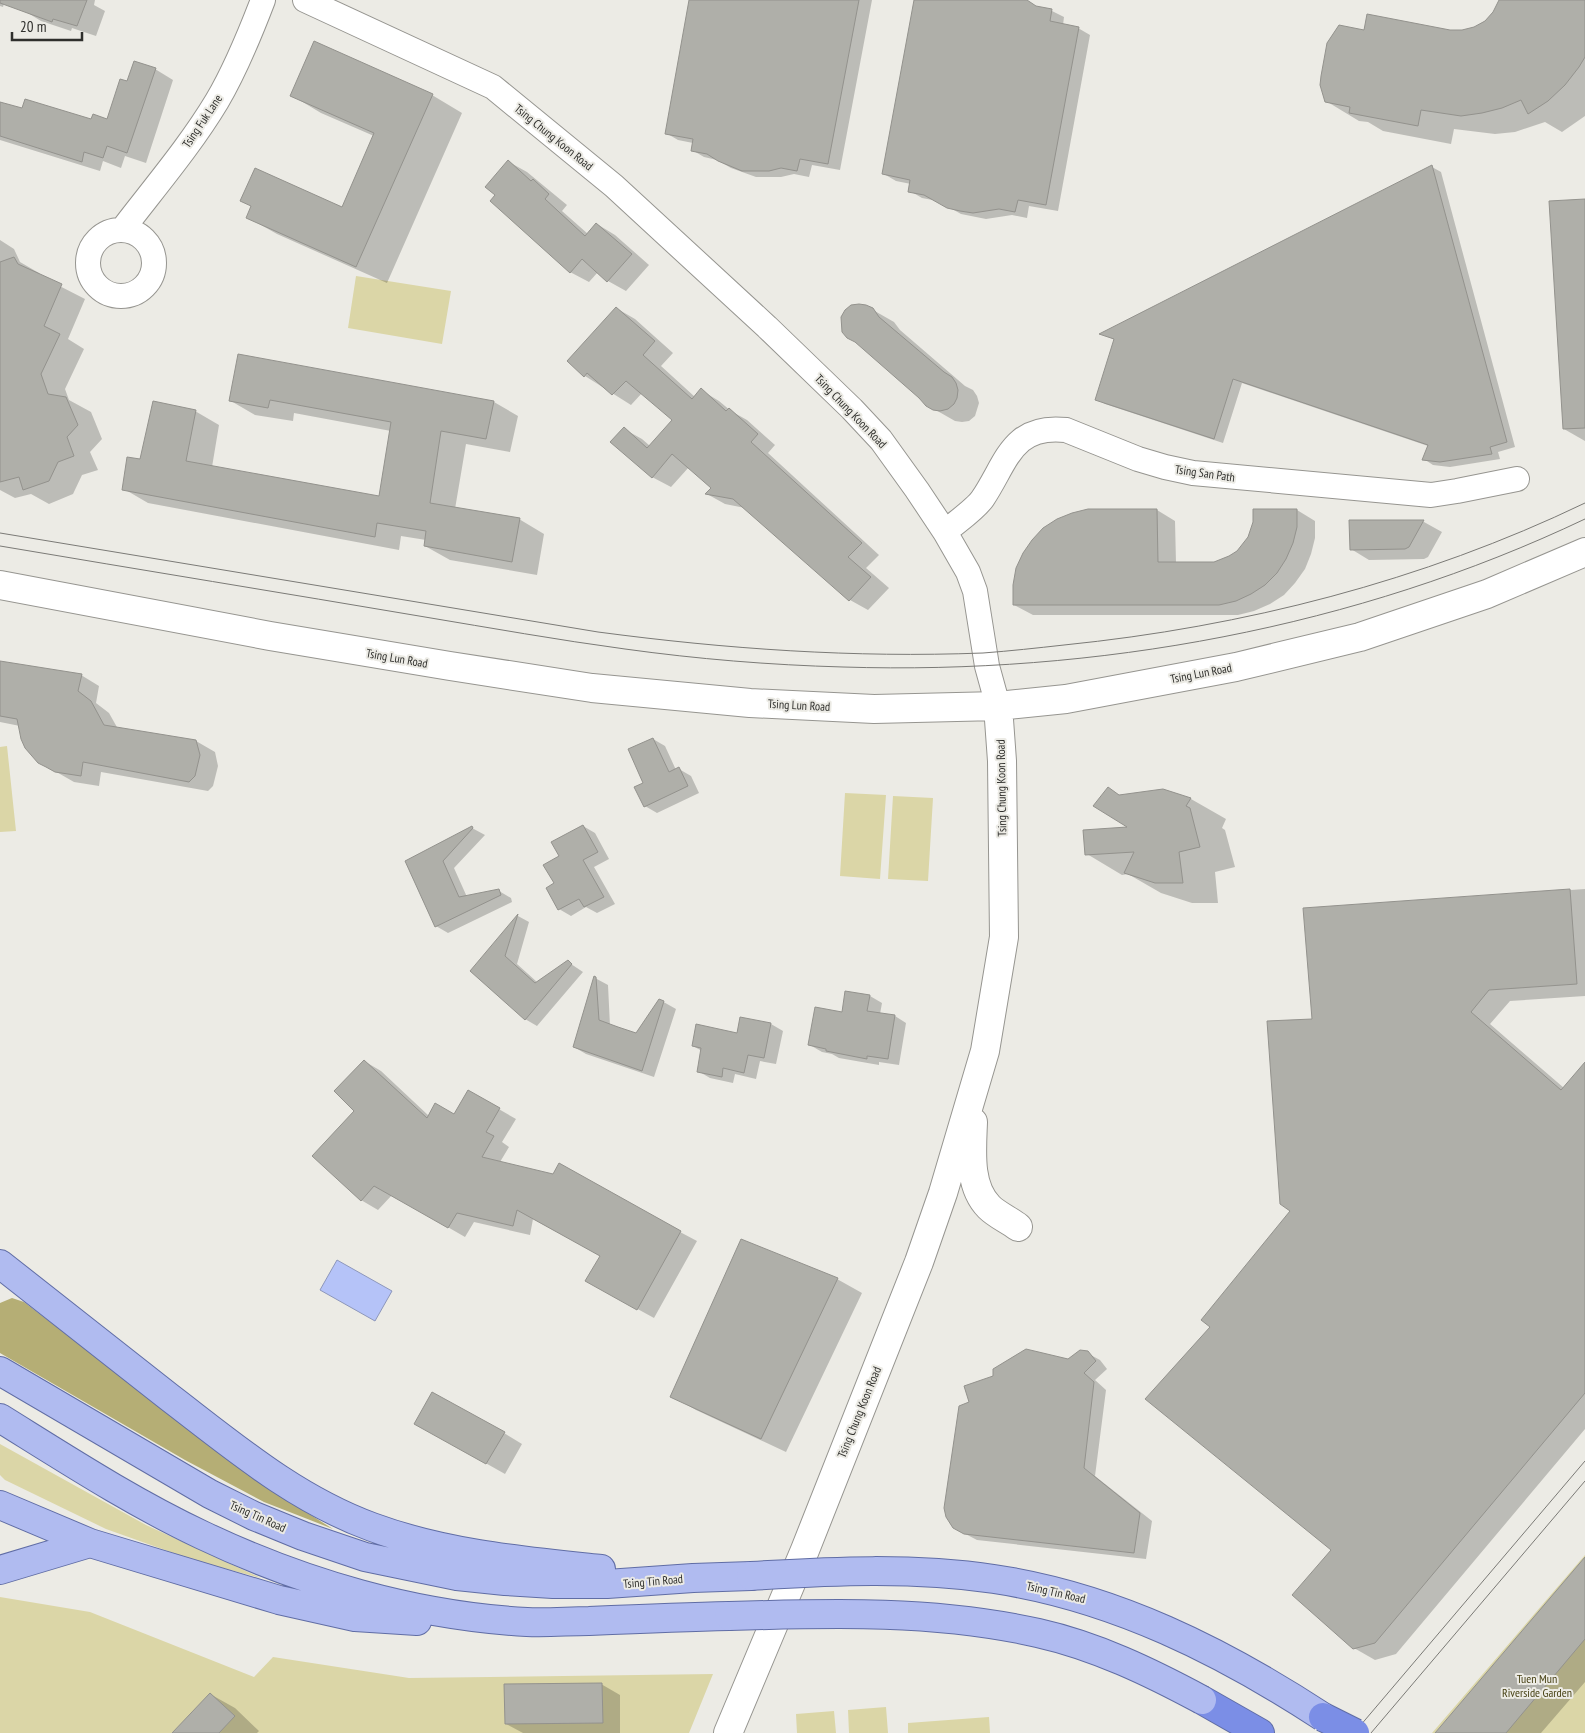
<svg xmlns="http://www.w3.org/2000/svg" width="1585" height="1733" font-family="'PT Sans Narrow',sans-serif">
<rect width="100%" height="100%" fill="#ecebe5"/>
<!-- green -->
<path fill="#dbd6a7" d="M 356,276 L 451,291 L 442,344 L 348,328 Z
M 7,746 L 16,831 L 0,832 L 0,747 Z
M 845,793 L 886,795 L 880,879 L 840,876 Z
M 893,796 L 933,798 L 928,881 L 888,879 Z
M 0,1444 L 146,1525 L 261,1578 L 193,1560 L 106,1529 L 5,1480 L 0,1475 Z
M 1585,1555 L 1585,1733 L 1432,1733 Z
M 0,1597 L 90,1612 L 254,1677 L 273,1657 L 409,1678 L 713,1674 L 689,1733 L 0,1733 Z
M 886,1707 L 888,1733 L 849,1733 L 848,1710 Z
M 834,1711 L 836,1733 L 797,1733 L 796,1714 Z
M 989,1717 L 990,1733 L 908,1733 L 908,1723 Z"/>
<!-- forest -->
<path fill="#b5ae75" d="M 12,1298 L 24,1302 L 271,1490 L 333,1529 L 264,1502 L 185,1460 L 0,1353 L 0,1303 Z"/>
<!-- water -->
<path fill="#b5c3f8" stroke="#8d97bb" d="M 337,1260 L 392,1291 L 375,1321 L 320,1290 Z"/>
<!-- shadow -->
<path fill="#0003" d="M 0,0 L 95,0 L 94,5 L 105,11 L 96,36 L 72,28 L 71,31 L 41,21 L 23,10 L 4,3 L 3,7 L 0,6 Z
M 690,0 L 872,0 L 840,170 L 812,165 L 809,177 L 794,174 L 781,177 L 756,177 L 731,168 L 717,160 L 704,157 L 692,150 L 693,143 L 678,140 L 666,133 Z
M 916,0 L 1023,0 L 1036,8 L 1052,11 L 1064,17 L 1063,25 L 1078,28 L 1090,35 L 1058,211 L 1029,206 L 1027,218 L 1012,215 L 986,219 L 961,214 L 938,201 L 922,198 L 910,191 L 911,184 L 896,181 L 884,174 Z
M 1500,0 L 1585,0 L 1585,116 L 1562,132 L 1545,122 L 1515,132 L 1495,134 L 1454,129 L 1451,144 L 1383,131 L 1368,122 L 1359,121 L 1326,101 L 1365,31 L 1462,31 L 1475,28 L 1486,22 L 1494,13 Z
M 155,69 L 173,80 L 146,163 L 125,156 L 121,168 L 103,161 L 100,171 L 0,140 L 0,103 L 22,110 L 92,120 L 108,120 L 128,83 Z
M 291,95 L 432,95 L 462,113 L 387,283 L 277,234 L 247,217 L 342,208 L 374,136 L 321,113 Z
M 509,162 L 527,172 L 567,205 L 562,211 L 588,234 L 597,224 L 615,235 L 649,265 L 626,291 L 608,281 L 598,272 L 589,282 L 570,272 L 496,195 Z
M 1432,167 L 1441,172 L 1515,447 L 1498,452 L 1500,459 L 1450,467 L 1433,465 L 1424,459 L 1428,446 L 1242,383 L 1223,443 L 1105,404 L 1096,399 L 1115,340 L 1102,334 Z
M 1585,200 L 1585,441 L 1564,429 Z
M 0,240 L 14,249 L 20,262 L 39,273 L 40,276 L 85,299 L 68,339 L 84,349 L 65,389 L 69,400 L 91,412 L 102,439 L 90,452 L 98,470 L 82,475 L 73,494 L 49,504 L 31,494 L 15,498 L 0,490 Z
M 866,306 L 894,322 L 900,330 L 965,386 L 973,390 L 977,396 L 979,403 L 975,416 L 969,421 L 962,422 L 955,421 L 927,405 Z
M 616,308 L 635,319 L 673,353 L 661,366 L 695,397 L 701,390 L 719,401 L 731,411 L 747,420 L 775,445 L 768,453 L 879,555 L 866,568 L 889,588 L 868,610 L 850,600 L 745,508 L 725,504 L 707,494 L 712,488 L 689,467 L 671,487 L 652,477 L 624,429 L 642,439 L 650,446 L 674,420 L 642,393 L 631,405 L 585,376 Z
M 239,355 L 494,402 L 518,416 L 510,452 L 466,444 L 455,509 L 519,519 L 544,534 L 537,575 L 450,560 L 425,546 L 426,540 L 401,536 L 399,550 L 148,503 L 124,489 L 141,460 L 195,411 L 219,425 L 212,467 L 380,497 L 391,431 L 294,413 L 293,421 L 255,415 L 231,401 Z
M 1157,510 L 1175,521 L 1176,563 L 1214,563 L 1222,561 L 1238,552 L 1249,538 L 1297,510 L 1315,521 L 1315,538 L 1311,554 L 1305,569 L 1295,583 L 1284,595 L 1270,604 L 1254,611 L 1238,615 L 1033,615 L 1014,605 Z
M 1351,522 L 1424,522 L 1442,532 L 1428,557 L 1424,559 L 1369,560 L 1351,549 Z
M 0,662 L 81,675 L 99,686 L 96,703 L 109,713 L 118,729 L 196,741 L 215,752 L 218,766 L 213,786 L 208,791 L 101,772 L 99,786 L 74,782 L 46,766 L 20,726 L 0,722 Z
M 653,739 L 665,746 L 676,770 L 679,769 L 691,776 L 699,793 L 657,813 L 645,806 L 645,784 Z
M 1108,789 L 1121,796 L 1163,790 L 1191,799 L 1226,819 L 1222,828 L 1225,830 L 1235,867 L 1215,872 L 1218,903 L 1192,903 L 1161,893 L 1128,874 L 1122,875 L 1087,854 L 1131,828 Z
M 583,826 L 595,833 L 609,859 L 594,867 L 615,904 L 597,913 L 586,907 L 571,916 L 559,909 L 555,884 L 560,857 Z
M 472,828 L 485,835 L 454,868 L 467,897 L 499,891 L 511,898 L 512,902 L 448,933 L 436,926 L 406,861 Z
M 1585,889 L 1585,996 L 1510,1001 L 1490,1024 L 1564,1088 L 1585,1064 L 1585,1429 L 1396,1654 L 1375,1660 L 1354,1648 L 1332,1550 L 1212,1327 L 1292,1211 L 1313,1020 L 1305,909 Z
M 518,916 L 529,922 L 517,964 L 537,982 L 568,962 L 583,972 L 537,1026 L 525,1019 L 472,971 Z
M 595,978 L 608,985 L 610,1026 L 637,1035 L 660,1000 L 676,1009 L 654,1077 L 586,1054 L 574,1047 Z
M 870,996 L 882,1003 L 880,1014 L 895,1016 L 906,1023 L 899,1065 L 879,1062 L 879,1065 L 839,1058 L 832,1054 L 822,1052 L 810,1045 L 843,1013 Z
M 771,1024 L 783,1031 L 776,1064 L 760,1061 L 756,1079 L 735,1074 L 733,1083 L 710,1078 L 698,1071 L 702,1051 L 693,1046 Z
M 364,1061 L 381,1071 L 429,1116 L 455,1116 L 469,1092 L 516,1119 L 502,1142 L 509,1147 L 500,1162 L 680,1232 L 697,1241 L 654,1318 L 603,1290 L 601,1256 L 533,1219 L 530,1235 L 474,1222 L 465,1237 L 392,1195 L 378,1210 L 361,1200 L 356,1110 Z
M 837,1279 L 862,1293 L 786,1452 L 696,1410 L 672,1396 Z
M 1087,1353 L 1100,1360 L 1107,1369 L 1095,1380 L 1106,1390 L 1095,1476 L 1152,1521 L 1146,1559 L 977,1540 L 954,1528 L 1069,1360 Z
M 504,1433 L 522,1444 L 505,1474 L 434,1434 Z
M 1585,1559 L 1585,1682 L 1541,1733 L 1436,1733 Z
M 601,1684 L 620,1695 L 620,1733 L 523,1733 L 506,1724 Z
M 210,1694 L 235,1708 L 259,1731 L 257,1733 L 173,1733 Z"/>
<!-- building -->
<path fill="#afafa9" stroke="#93928d" d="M 0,0 L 87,0 L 77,26 L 53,19 L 52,22 L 0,3 Z
M 689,0 L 859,0 L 828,164 L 800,159 L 797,171 L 781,168 L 769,171 L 742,171 L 718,161 L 707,154 L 691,151 L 693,139 L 665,134 Z
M 914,0 L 1027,0 L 1036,6 L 1052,9 L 1050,21 L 1079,27 L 1046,205 L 1018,200 L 1015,212 L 999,209 L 973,213 L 960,211 L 947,208 L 924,195 L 908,192 L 910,180 L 882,174 Z
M 1499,0 L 1585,0 L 1585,57 L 1579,67 L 1565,85 L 1548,101 L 1528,114 L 1521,100 L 1502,108 L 1482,113 L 1461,116 L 1421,110 L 1418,126 L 1349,113 L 1350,107 L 1325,102 L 1320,85 L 1321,76 L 1327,43 L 1339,25 L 1364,30 L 1367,14 L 1450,30 L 1462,30 L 1474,27 L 1485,21 L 1493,12 Z
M 314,41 L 433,94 L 356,267 L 246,218 L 251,206 L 240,201 L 255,168 L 342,207 L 374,133 L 290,96 Z
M 134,61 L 156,68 L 127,153 L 107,146 L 103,158 L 84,152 L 82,162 L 0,136 L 0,102 L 22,108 L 25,99 L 91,119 L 93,114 L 107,119 L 120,79 L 127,81 Z
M 508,160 L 531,181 L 533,179 L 549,194 L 545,199 L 585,236 L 596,223 L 632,254 L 607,282 L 582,259 L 570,273 L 490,201 L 495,195 L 485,187 Z
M 1432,165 L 1507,442 L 1490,447 L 1492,454 L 1440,462 L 1422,460 L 1428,445 L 1233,379 L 1214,439 L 1095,400 L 1114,339 L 1099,334 Z
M 1585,199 L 1585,428 L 1563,429 L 1549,201 Z
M 14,257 L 18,264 L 62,284 L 44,326 L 60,334 L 41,374 L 48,394 L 66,397 L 78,425 L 67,437 L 74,456 L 58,462 L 49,481 L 23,490 L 19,477 L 0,482 L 0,262 Z
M 859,304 L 866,305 L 873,308 L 879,317 L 944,372 L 952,377 L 956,383 L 958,390 L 957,398 L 954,404 L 948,409 L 940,411 L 933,410 L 926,406 L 919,398 L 855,342 L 847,338 L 842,332 L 841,317 L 845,310 L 851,305 Z
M 616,307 L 655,341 L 643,355 L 692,399 L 701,388 L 726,411 L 729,408 L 758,434 L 751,442 L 862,543 L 848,557 L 871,577 L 849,601 L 733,499 L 705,494 L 711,488 L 672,454 L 652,478 L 610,442 L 624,427 L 647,448 L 672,420 L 626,381 L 612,395 L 587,373 L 584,377 L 567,361 Z
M 238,354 L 494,401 L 486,439 L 441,431 L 430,503 L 520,518 L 512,562 L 424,546 L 426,531 L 377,523 L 375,537 L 122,490 L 127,457 L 140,459 L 153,401 L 196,410 L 186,461 L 379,496 L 391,422 L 270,400 L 268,408 L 229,401 Z
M 1088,509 L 1157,509 L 1158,562 L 1214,562 L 1229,556 L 1237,551 L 1248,537 L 1253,522 L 1253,509 L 1297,509 L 1297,527 L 1293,543 L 1286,559 L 1277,573 L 1265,585 L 1251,594 L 1236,601 L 1219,605 L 1013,605 L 1013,585 L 1016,568 L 1023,553 L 1032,540 L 1043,528 L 1057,519 L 1072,513 Z
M 1349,520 L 1424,520 L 1409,547 L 1405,549 L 1350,550 Z
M 0,661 L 82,674 L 78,691 L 91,701 L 104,725 L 196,740 L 200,755 L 195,776 L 189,782 L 83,762 L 81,776 L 55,772 L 46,767 L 38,763 L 25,748 L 21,739 L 17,719 L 0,716 Z
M 653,738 L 669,772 L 679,767 L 688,786 L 644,807 L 634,787 L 643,783 L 628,749 Z
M 1108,787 L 1119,795 L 1163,789 L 1191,798 L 1186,806 L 1190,808 L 1200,847 L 1179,852 L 1183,883 L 1155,883 L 1124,873 L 1134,852 L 1085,855 L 1083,830 L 1127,827 L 1093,806 Z
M 583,825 L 598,852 L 583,860 L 604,897 L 584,907 L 579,899 L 558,910 L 546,888 L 554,883 L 543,865 L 559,856 L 551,842 Z
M 472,826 L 473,828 L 443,861 L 459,897 L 499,889 L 501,895 L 435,927 L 405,861 Z
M 1570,889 L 1577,984 L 1489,990 L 1471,1012 L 1561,1090 L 1585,1062 L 1585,1393 L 1375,1643 L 1353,1649 L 1292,1595 L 1331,1550 L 1145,1399 L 1210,1327 L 1201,1320 L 1290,1211 L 1280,1204 L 1267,1021 L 1312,1019 L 1303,908 Z
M 518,914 L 505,956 L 535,983 L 568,960 L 572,964 L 525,1020 L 470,971 Z
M 594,976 L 596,977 L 599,1020 L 618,1027 L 636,1033 L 659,999 L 664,1001 L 642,1071 L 573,1047 Z
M 845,991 L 870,995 L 867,1011 L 895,1015 L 888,1059 L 867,1056 L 867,1059 L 826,1051 L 826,1049 L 808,1045 L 815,1007 L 842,1012 Z
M 740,1017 L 771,1023 L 764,1058 L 748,1055 L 744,1073 L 723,1068 L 722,1077 L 697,1072 L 701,1048 L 692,1046 L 696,1024 L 737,1033 Z
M 364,1060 L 427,1118 L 435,1103 L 454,1114 L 468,1090 L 500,1108 L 486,1132 L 494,1136 L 482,1157 L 553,1174 L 559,1163 L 681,1231 L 637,1310 L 585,1281 L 600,1256 L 517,1210 L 513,1226 L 457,1213 L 448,1228 L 374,1186 L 361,1201 L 312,1156 L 354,1111 L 334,1091 Z
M 741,1239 L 838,1278 L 761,1439 L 670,1397 Z
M 1026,1349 L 1068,1359 L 1080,1350 L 1088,1351 L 1096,1361 L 1084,1373 L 1094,1382 L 1084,1468 L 1140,1513 L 1134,1553 L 964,1534 L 953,1528 L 946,1517 L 944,1508 L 959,1406 L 969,1402 L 964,1386 L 993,1376 L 993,1369 Z
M 432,1392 L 505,1432 L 486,1464 L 414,1424 Z
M 1585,1557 L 1585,1639 L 1506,1733 L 1435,1733 Z
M 602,1683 L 603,1723 L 505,1724 L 504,1684 Z
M 210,1693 L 235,1716 L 219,1733 L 172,1733 Z"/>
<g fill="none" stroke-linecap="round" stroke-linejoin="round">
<defs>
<path id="street" d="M 305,0 L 493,87 L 614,186 L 767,327 L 852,409 L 881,440 L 917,490 L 945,532 L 968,572 L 975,591 L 987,666 L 998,706
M88 263a33 33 0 1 1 66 0a33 33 0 1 1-66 0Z
M 122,230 C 154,188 190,146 217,101 C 236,69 250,34 263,0
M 945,532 C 955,523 976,509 983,498 C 1007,462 1012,424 1066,430 L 1138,459 L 1165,467 L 1193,473 L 1431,495 L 1457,491 L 1517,479"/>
<path id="secondary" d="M 0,585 L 270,636 L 450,666 L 592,688 L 750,703 L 874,709 L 998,706 L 1066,699 L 1236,667 L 1360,637 L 1487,594 L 1585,552
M 973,1122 C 972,1150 968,1186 989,1207 C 997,1215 1009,1220 1018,1227
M 728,1733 L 805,1550 L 919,1262 L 943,1193 L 985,1051 L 1004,937 L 1002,761 L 998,706"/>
<path id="primary" d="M 0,1264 C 56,1308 113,1353 169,1397 C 233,1446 295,1499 372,1527 C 445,1554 524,1561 601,1569
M 0,1371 L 210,1494 L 254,1516 L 303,1536 L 365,1557 L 457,1576 L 505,1581 L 553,1584 L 607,1584 L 693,1578 L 751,1576
M 0,1418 C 66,1459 132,1502 202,1535 C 303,1583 415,1616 527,1622 C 548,1623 569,1621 589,1621 C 636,1619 683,1617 729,1616
M 0,1505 L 90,1543 L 279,1600 L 355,1617 L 417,1621
M 0,1570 L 90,1543"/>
<path id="highway" d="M 1202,1700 L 1260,1733"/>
</defs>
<!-- street casing -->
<use href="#street" stroke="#969590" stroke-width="26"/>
<!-- secondary casing -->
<use href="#secondary" stroke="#969590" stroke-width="30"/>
<!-- primary casing -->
<use href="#primary" stroke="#606da5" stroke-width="30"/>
<!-- highway casing -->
<use href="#highway" stroke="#606da5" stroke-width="30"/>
<!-- street -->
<use href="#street" stroke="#fff" stroke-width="24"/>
<!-- secondary -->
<use href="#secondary" stroke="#fff" stroke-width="28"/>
<!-- primary -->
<use href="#primary" stroke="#b0bbf0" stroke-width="28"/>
<!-- highway -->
<use href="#highway" stroke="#7b8ee6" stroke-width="28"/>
<!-- tram -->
<path stroke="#7b7a76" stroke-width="1" d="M 0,533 L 598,632 C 726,649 854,658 983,653 C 1010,651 1037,648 1064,645 C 1243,627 1423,581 1585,503
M 0,546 C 142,570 283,593 425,617 C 491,628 558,640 625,649 C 697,659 770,665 843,667 C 1096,675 1356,628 1585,519
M 1354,1733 L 1585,1461
M 1371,1733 L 1585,1481"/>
<defs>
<path id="primary-bridge" d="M 751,1576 C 832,1571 913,1567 994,1579 C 1114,1597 1222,1651 1323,1717
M 729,1616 C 833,1613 936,1610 1038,1633 C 1096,1646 1150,1672 1202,1700"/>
<path id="highway-bridge" d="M 1323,1717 L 1355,1733"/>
</defs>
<!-- primary-bridge casing -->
<use href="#primary-bridge" stroke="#606da5" stroke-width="30" stroke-linecap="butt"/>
<!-- highway-bridge casing -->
<use href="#highway-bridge" stroke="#606da5" stroke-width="30" stroke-linecap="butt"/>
<!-- primary-bridge -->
<use href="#primary-bridge" stroke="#b0bbf0" stroke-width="28"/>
<!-- highway-bridge -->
<use href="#highway-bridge" stroke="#7b8ee6" stroke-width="28"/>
</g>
<g text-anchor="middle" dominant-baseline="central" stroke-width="4" stroke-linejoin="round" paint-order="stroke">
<!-- street labels -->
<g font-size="12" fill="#2f2f2c" stroke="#ecebe5">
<text transform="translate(202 121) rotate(-56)">Tsing Fuk Lane</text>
<text transform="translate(554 137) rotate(39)">Tsing Chung Koon Road</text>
<text transform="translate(851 411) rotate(46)">Tsing Chung Koon Road</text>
<text transform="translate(1205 473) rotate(8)">Tsing San Path</text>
<text transform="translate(397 658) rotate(10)">Tsing Lun Road</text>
<text transform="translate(1201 673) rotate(-11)">Tsing Lun Road</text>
<text transform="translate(799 705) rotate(3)">Tsing Lun Road</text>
<text transform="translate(1001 788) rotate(-91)">Tsing Chung Koon Road</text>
<text transform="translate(859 1412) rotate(-68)">Tsing Chung Koon Road</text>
<text transform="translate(258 1516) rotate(24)">Tsing Tin Road</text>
<text transform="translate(653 1581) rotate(-5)">Tsing Tin Road</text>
<text transform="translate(1056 1592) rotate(13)">Tsing Tin Road</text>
</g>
<!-- park labels -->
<g font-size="12" fill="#474114" stroke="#ecebe5">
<text x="1537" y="1678">Tuen Mun<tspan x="1537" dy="14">Riverside Garden</tspan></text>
</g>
</g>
<!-- scale -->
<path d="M12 32v8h70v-8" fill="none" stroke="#2f2f2c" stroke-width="2.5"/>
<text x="20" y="32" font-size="15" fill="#2f2f2c" stroke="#ecebe5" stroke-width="4" paint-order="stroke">20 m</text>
</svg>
